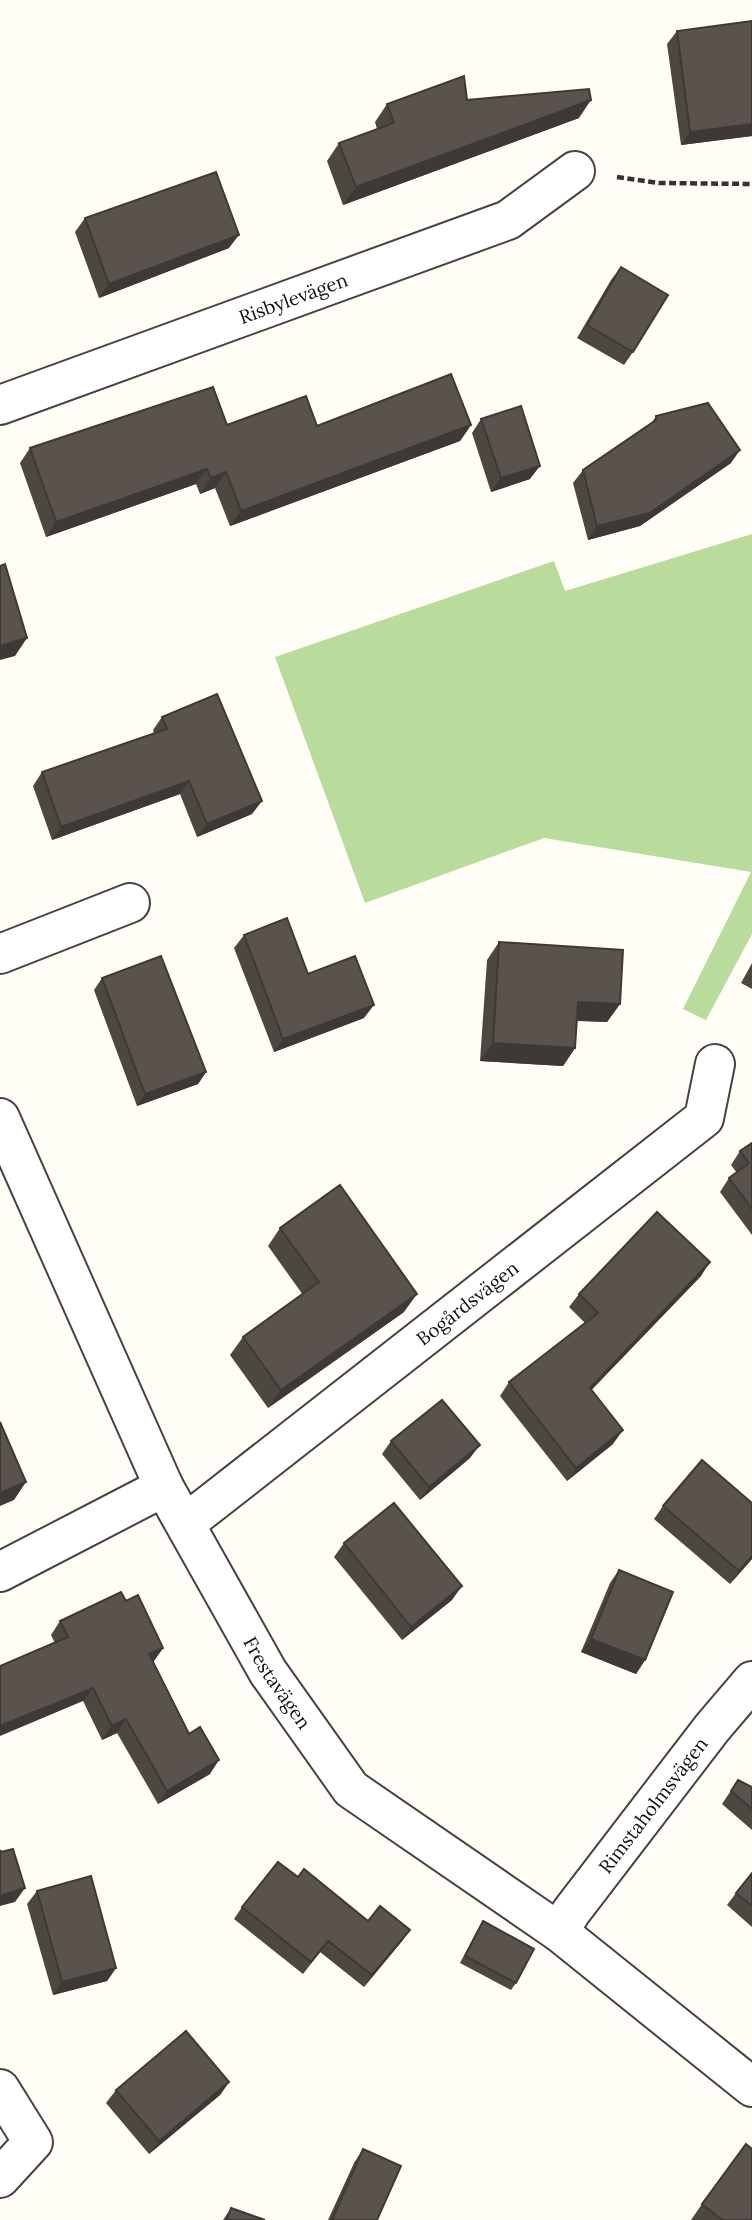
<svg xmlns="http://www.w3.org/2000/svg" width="752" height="2220" font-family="Lora,serif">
<rect width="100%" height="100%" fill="#fffdf5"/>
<!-- forest -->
<path fill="#b9dc9c" d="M 752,534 L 752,934 L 706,1020 L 683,1009 L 751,872 L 544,838 L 365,903 L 275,657 L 554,561 L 565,591 Z"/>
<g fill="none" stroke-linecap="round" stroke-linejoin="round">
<defs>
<g id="street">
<path id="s1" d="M 0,405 L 508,220 L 575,171"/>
<path d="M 0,954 L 130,903"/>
<path id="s2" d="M 0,1118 L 164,1487 L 268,1672 L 351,1789 L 559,1932 L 752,2087"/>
<path id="s3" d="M 186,1523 L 704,1118 L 715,1064"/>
<path d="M 0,1572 L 164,1487"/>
<path id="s4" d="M 559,1932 L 571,1912 L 712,1728 L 752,1681"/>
<path d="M 0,2089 L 33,2142 L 0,2178"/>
</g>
</defs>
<!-- street casing -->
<use href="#street" stroke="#444" stroke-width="42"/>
<!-- path -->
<path stroke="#333" stroke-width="4.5" stroke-dasharray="7 3.5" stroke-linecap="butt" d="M 617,177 L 659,183 L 752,184"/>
<!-- street -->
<use href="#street" stroke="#fff" stroke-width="38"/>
</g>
<!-- wall -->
<path fill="#4d4742" d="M 752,21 L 752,136 L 681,145 L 667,44 L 677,31 Z
M 467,100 L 579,118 L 343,205 L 327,161 L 339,143 L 377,129 L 375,122 L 387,104 Z
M 85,218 L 229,248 L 99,298 L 75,232 Z
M 621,267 L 633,352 L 624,365 L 577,338 L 611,280 Z
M 656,416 L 731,463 L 640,526 L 588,540 L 573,483 L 583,470 L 651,424 Z
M 481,419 L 530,479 L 491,492 L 472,433 Z
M 227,425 L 317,426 L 471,425 L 460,441 L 230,526 L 215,488 L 200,494 L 196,484 L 46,537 L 20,463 L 30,448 Z
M 162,717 L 252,814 L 197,837 L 180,794 L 52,840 L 33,786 L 42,772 L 154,733 L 153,730 Z
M 244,935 L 308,974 L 364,1018 L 274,1052 L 234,948 Z
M 499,942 L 620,1004 L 607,1022 L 577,1021 L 575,1048 L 563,1066 L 480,1061 L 487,960 Z
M 752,963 L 752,989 L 741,983 Z
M 102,978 L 206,1072 L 198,1084 L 137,1106 L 94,990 Z
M 752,1143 L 752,1235 L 720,1192 L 729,1178 L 737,1173 L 731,1165 L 740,1151 Z
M 280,1228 L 404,1312 L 268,1408 L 230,1355 L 243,1337 L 303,1295 L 268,1246 Z
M 701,1276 L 591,1390 L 613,1444 L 567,1481 L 500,1396 L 509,1382 L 585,1323 L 569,1307 L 579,1294 Z
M 391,1441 L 470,1458 L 420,1500 L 382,1454 Z
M 663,1506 L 752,1559 L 730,1584 L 654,1519 Z
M 344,1543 L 452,1600 L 402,1640 L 334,1557 Z
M 619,1570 L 645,1660 L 636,1674 L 581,1652 L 610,1583 Z
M 126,1601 L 163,1648 L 153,1662 L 210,1774 L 158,1804 L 117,1733 L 102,1740 L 51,1635 L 60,1621 Z
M 738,1780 L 752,1787 L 752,1830 L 722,1804 Z
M 752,1873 L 752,1927 L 727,1905 L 736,1893 Z
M 298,1877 L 402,1941 L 364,1987 L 320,1952 L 303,1974 L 234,1919 L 242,1907 Z
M 37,1891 L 116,1968 L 107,1981 L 53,1995 L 27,1904 Z
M 483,1921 L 516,1983 L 511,1990 L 460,1963 L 478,1929 Z
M 229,2082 L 220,2095 L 149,2154 L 106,2103 L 116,2090 Z
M 363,2149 L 377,2220 L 328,2220 L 354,2163 Z
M 702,2204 L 752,2220 L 691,2220 Z
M 231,2208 L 265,2220 L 223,2220 Z"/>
<!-- shaded-wall -->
<path fill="#3f3936" d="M 591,100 L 579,118 L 343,205 L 356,187 Z
M 752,124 L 752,136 L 681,145 L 690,132 Z
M 239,235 L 229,248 L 99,298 L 109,284 Z
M 471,425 L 460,441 L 230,526 L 241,511 Z
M 740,450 L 731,463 L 640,526 L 588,540 L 597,526 Z
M 540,466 L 530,479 L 491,492 L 501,478 Z
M 207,469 L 196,484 L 46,537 L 56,522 Z
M 226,472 L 215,488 L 200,494 L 211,478 Z
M 27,638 L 15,656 L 0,660 L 0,646 Z
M 189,781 L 180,794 L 52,840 L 61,827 Z
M 262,801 L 252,814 L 197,837 L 207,824 Z
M 578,1002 L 620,1004 L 607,1022 L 565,1020 Z
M 374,1005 L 364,1018 L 274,1052 L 283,1039 Z
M 493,1043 L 575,1048 L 563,1066 L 480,1061 Z
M 206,1072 L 198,1084 L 137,1106 L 145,1094 Z
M 710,1262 L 701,1276 L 580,1402 L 590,1388 Z
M 417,1294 L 404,1312 L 268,1408 L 281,1390 Z
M 623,1430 L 613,1444 L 567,1481 L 576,1468 Z
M 480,1445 L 470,1458 L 420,1500 L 429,1487 Z
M 26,1482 L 14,1500 L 0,1506 L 0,1493 Z
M 752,1556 L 752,1559 L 730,1584 L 739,1571 Z
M 462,1586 L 452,1600 L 402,1640 L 411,1627 Z
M 591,1639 L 645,1660 L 636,1674 L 581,1652 Z
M 163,1648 L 154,1661 L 140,1668 L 149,1654 Z
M 93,1688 L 83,1701 L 0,1736 L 0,1726 Z
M 126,1719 L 117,1733 L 102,1740 L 112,1726 Z
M 219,1760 L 210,1774 L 158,1804 L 167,1791 Z
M 25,1888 L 15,1902 L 0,1906 L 0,1896 Z
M 410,1930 L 402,1941 L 364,1987 L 372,1975 Z
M 116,1968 L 107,1981 L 53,1995 L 62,1982 Z
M 229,2082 L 220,2095 L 149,2154 L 159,2141 Z"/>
<!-- building -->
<path fill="#5a524d" stroke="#3f3936" stroke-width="2" d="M 752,21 L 752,124 L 690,132 L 677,31 Z
M 464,76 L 467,100 L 589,89 L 591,100 L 356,187 L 339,143 L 394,123 L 387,104 Z
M 216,172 L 239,235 L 109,284 L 85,218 Z
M 621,267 L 668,295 L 633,352 L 587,325 Z
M 451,374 L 471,425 L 241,511 L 226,472 L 211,478 L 207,469 L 56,522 L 30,448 L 213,387 L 227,425 L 306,396 L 317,426 Z
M 708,403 L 740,450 L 650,513 L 597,526 L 583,470 L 656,420 L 656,416 Z
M 521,406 L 540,466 L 501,478 L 481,419 Z
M 5,564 L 27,638 L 0,646 L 0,566 Z
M 217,694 L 262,801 L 207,824 L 189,781 L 61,827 L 42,772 L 167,729 L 162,717 Z
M 287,918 L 308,974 L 355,956 L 374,1005 L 283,1039 L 244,935 Z
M 499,942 L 623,950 L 620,1004 L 578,1002 L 575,1048 L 493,1043 Z
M 161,956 L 206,1072 L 145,1094 L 102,978 Z
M 752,1143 L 752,1209 L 729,1178 L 749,1163 L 740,1151 Z
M 340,1185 L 417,1294 L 281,1390 L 243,1337 L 319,1282 L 280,1228 Z
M 657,1212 L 710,1262 L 590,1388 L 623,1430 L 576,1468 L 509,1382 L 598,1313 L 579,1294 Z
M 442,1400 L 480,1445 L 429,1487 L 391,1441 Z
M 0,1422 L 26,1482 L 0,1493 Z
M 702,1460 L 752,1503 L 752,1556 L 739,1571 L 663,1506 Z
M 394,1503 L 462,1586 L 411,1627 L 344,1543 Z
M 619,1570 L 673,1592 L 645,1660 L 591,1639 Z
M 121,1592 L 126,1601 L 138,1595 L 163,1648 L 149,1654 L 189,1734 L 200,1727 L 219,1760 L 167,1791 L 126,1719 L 112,1726 L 93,1688 L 0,1726 L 0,1666 L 68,1637 L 60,1621 Z
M 738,1780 L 752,1787 L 752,1809 L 731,1791 Z
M 13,1849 L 25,1888 L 0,1896 L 0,1850 L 1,1852 Z
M 278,1862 L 298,1877 L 304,1869 L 368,1921 L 380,1906 L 410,1930 L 372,1975 L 328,1941 L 311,1962 L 242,1907 Z
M 752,1873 L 752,1906 L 736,1893 Z
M 91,1876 L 116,1968 L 62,1982 L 37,1891 Z
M 483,1921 L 534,1949 L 516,1983 L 465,1956 Z
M 186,2031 L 229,2082 L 159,2141 L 116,2090 Z
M 746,2144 L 752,2149 L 752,2220 L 722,2220 L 702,2204 Z
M 363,2149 L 401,2166 L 377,2220 L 332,2220 Z
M 231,2208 L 265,2220 L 227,2220 Z"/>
<g text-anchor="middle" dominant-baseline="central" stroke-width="7" stroke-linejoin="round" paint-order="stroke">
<!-- street labels -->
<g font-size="19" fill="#111" stroke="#fff">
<text stroke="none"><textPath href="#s1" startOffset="312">Risbylevägen</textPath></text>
<text stroke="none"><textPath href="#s3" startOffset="357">Bogårdsvägen</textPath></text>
<text stroke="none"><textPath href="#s2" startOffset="630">Frestavägen</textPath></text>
<text stroke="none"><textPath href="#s4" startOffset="158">Rimstaholmsvägen</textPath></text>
</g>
</g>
</svg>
